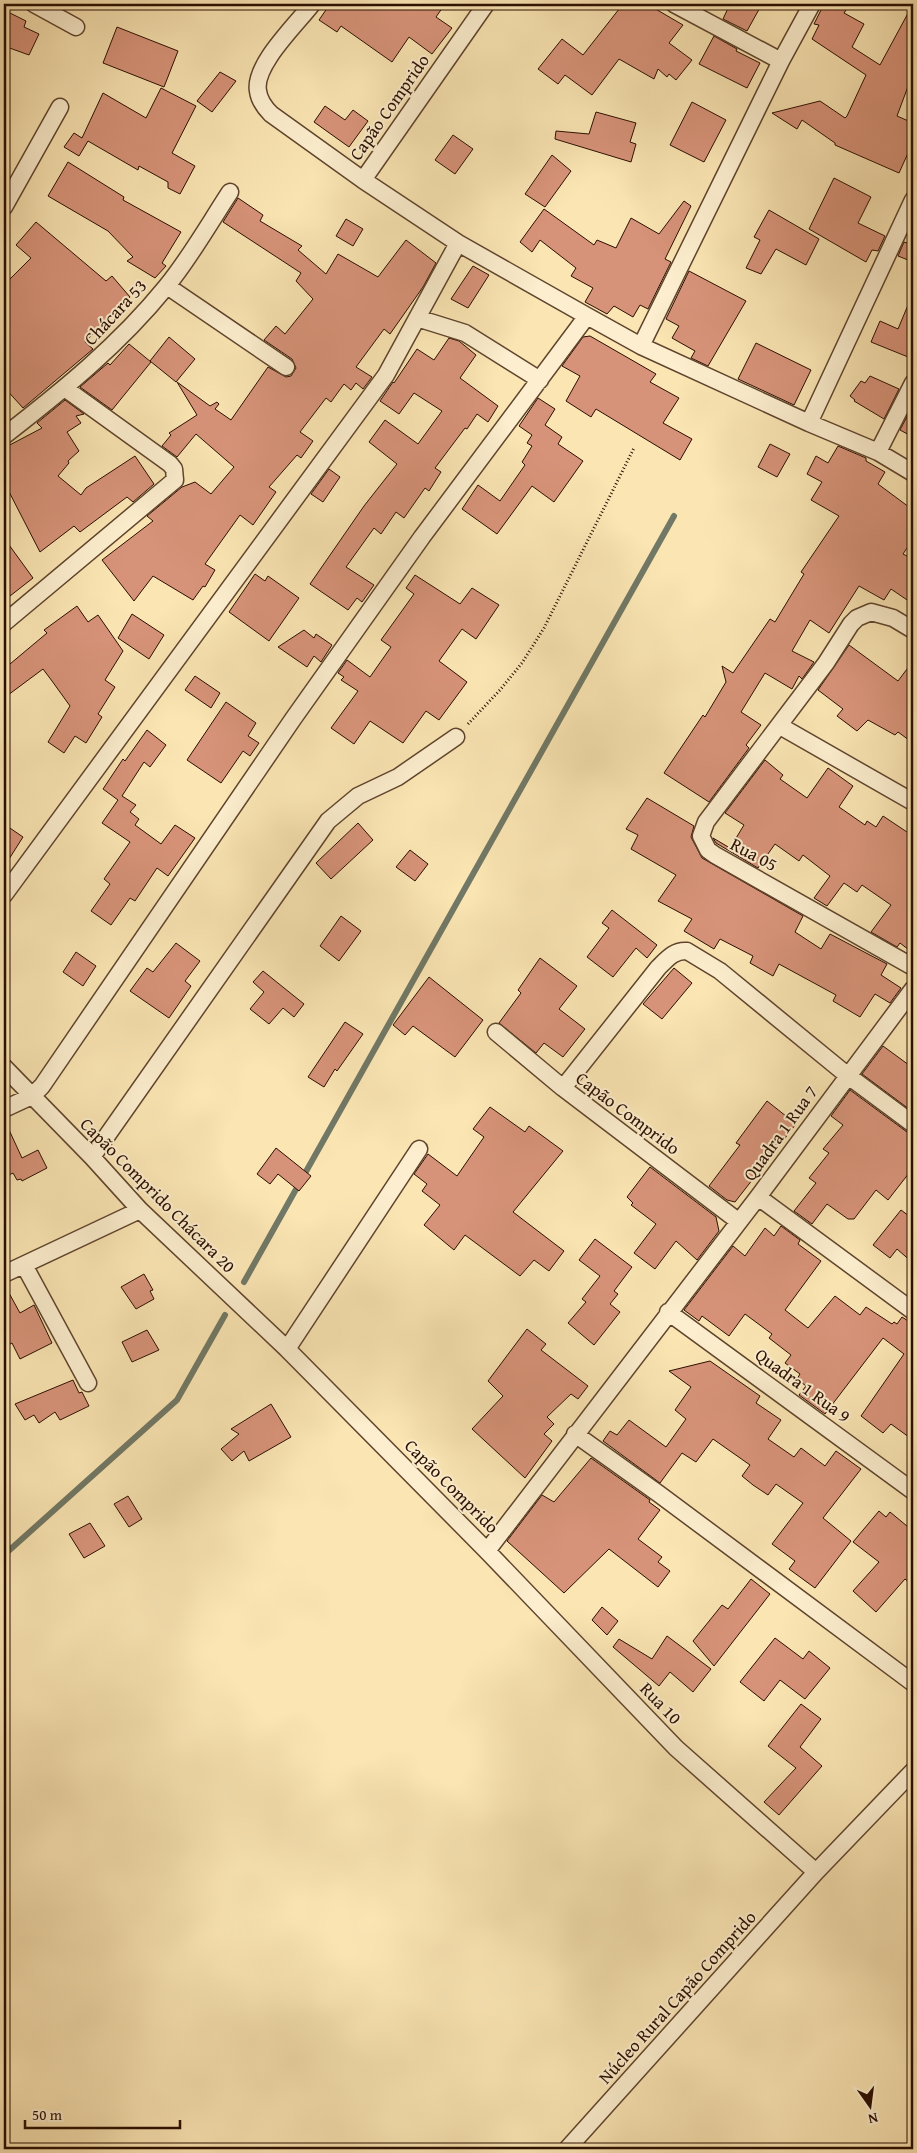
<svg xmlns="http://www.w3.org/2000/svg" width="917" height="2153" font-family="'Gentium Book Plus',serif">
<rect width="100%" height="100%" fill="#fae5b3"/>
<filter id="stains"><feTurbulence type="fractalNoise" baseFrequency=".004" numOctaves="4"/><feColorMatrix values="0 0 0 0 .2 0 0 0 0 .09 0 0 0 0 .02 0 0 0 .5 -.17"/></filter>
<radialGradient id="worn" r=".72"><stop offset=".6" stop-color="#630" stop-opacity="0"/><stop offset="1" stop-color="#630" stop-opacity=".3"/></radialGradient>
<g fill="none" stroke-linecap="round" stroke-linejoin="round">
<!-- stream -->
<path stroke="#717865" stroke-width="6" d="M 244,1282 L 674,516
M 4,1555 L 177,1400 L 225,1315"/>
</g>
<!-- building -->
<path fill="#d79379" stroke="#2b0e00" d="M 330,4 L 445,4 L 436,17 L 452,28 L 432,54 L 409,37 L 392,62 L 341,26 L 337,32 L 319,20 Z
M 623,4 L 647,4 L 683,25 L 669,43 L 692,60 L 676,80 L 669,74 L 667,77 L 658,69 L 654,79 L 619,59 L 592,95 L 565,75 L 558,84 L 538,69 L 562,39 L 583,55 Z
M 730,4 L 762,4 L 747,31 L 723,19 Z
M 824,4 L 850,4 L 844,13 L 864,24 L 852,47 L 880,65 L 913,4 L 913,73 L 897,116 L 913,123 L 913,142 L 899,173 L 835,145 L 835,143 L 802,120 L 797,129 L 772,113 L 820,101 L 845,118 L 847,116 L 866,75 L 812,39 L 819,25 L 814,24 Z
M 4,10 L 26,21 L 24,27 L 39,34 L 29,55 L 4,46 Z
M 117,27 L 178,51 L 164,87 L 103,63 Z
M 714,36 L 737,49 L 736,51 L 760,63 L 747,88 L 699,64 Z
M 220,72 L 236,81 L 212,112 L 197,101 Z
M 161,88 L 196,106 L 172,153 L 195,166 L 180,194 L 168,188 L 168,182 L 139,166 L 138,170 L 88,141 L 79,156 L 64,147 L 74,133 L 82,138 L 103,93 L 146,118 Z
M 692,102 L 726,120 L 704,162 L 670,145 Z
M 325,106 L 345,120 L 353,110 L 368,121 L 349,147 L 314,122 Z
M 596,112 L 636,123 L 630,142 L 636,144 L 631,162 L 555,139 L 556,131 L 589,134 Z
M 453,135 L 473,149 L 455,174 L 435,160 Z
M 552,155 L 571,171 L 545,207 L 525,194 Z
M 68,162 L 124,197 L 123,200 L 181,232 L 162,263 L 166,266 L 155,278 L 127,261 L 133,257 L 108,231 L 48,196 Z
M 834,178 L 871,197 L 858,223 L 885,236 L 878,251 L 872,250 L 866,262 L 809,229 Z
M 238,198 L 263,215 L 260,221 L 302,246 L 298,250 L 326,274 L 338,254 L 378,277 L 406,240 L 436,263 L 423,287 L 390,334 L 384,329 L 356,367 L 372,377 L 363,389 L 356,383 L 351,390 L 344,384 L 331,402 L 326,398 L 300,432 L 313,441 L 301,458 L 297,455 L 269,487 L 276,492 L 253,525 L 240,515 L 205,564 L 215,570 L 205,587 L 203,586 L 193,600 L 153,576 L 134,601 L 102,560 L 153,521 L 147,516 L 182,487 L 195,482 L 211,494 L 234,467 L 196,434 L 177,457 L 162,446 L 171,435 L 169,433 L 197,415 L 177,382 L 210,406 L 217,402 L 219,404 L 215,409 L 231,420 L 268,367 L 286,377 L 291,376 L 296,368 L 292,359 L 264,340 L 276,326 L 285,334 L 313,299 L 296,281 L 301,273 L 223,222 Z
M 684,201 L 691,206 L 665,259 L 671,262 L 648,309 L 640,305 L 633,317 L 614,306 L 607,314 L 585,302 L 593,288 L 571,276 L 576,268 L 540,240 L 532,252 L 520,242 L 544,209 L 594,245 L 597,240 L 616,248 L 631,218 L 659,234 Z
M 769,210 L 819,239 L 806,265 L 776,249 L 761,274 L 746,268 L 760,240 L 754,237 Z
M 346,219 L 363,229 L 353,246 L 336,236 Z
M 36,222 L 106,281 L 112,276 L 130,297 L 85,342 L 93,349 L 23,408 L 4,387 L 4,285 L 31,258 L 16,245 Z
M 904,242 L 913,245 L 913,262 L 898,256 Z
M 473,266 L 489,275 L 468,308 L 451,299 Z
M 689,271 L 746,301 L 708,366 L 691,358 L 695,351 L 672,338 L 679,326 L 666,319 Z
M 913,293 L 913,359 L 871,342 L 880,321 L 898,329 Z
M 590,336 L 656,374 L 650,382 L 679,398 L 663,423 L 692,439 L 680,460 L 596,409 L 591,417 L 566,401 L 580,376 L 562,366 L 583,337 Z
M 169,337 L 195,359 L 176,382 L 150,361 Z
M 449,338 L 459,341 L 476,355 L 460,378 L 498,406 L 488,422 L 477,414 L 467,429 L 465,428 L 435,468 L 441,472 L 429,491 L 425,488 L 404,518 L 396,512 L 381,534 L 374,528 L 346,567 L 374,585 L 362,602 L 357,598 L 348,610 L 310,584 L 364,506 L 397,464 L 369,442 L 385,420 L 418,444 L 442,411 L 414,393 L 399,414 L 380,401 L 393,382 L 394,383 L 417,349 L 434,360 Z
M 756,343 L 811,370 L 794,405 L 738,379 Z
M 129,344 L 151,362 L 112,410 L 80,387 L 108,363 L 110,365 Z
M 870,376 L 899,389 L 884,419 L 854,401 L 855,400 L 850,396 L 861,381 L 865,383 Z
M 538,398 L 555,409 L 545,425 L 562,437 L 558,444 L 583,461 L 554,502 L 532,486 L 497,534 L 462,509 L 478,485 L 500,501 L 525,465 L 522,462 L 532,446 L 527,443 L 532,435 L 519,426 Z
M 65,400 L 84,414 L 76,416 L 81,423 L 67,432 L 79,451 L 68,461 L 69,463 L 58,476 L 81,495 L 86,488 L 135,456 L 154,484 L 133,502 L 127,497 L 80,532 L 74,526 L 40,552 L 4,482 L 4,448 L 42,428 L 37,423 Z
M 913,405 L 913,437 L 900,430 Z
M 770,444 L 790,454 L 777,477 L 758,467 Z
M 838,446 L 866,458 L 866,461 L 885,472 L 878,484 L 913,510 L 913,539 L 903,554 L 913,559 L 913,604 L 891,589 L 884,600 L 859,586 L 829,633 L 810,620 L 792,651 L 814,662 L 802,679 L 799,676 L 792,689 L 765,673 L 741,712 L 761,725 L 746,745 L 749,748 L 709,802 L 664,773 L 703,715 L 705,717 L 726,682 L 722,666 L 733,673 L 770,619 L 775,622 L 804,574 L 801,572 L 839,516 L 811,500 L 822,482 L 807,474 L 816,456 L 828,463 Z
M 329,469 L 340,477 L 323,502 L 311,494 Z
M 4,538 L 33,578 L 10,596 L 4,587 Z
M 255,574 L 265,581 L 268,576 L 299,598 L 269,641 L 229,612 Z
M 415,575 L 460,604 L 472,588 L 499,605 L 476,639 L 462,629 L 439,661 L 467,682 L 439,720 L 426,711 L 403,743 L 370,721 L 354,744 L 331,728 L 358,691 L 341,680 L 344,677 L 338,673 L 347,660 L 370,677 L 391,647 L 381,640 L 414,594 L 406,588 Z
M 77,606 L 88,622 L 98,615 L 123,651 L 105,680 L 115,687 L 98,714 L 102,717 L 86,743 L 75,736 L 64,753 L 48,742 L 70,706 L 52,681 L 43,669 L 4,698 L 4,669 L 47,633 L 44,630 Z
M 132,614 L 164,635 L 149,659 L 118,638 Z
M 304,630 L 314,638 L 316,634 L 332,645 L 321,662 L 314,656 L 307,667 L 278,647 Z
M 849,645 L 898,681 L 913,661 L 913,743 L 898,732 L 895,735 L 868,720 L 857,731 L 837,716 L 843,709 L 818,690 Z
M 195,676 L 220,693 L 211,708 L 185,690 Z
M 226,702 L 256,723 L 248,736 L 259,743 L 250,756 L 243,751 L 221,783 L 187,760 Z
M 147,730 L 166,745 L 150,767 L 144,762 L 122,796 L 136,805 L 130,812 L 139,819 L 135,825 L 161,844 L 175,825 L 195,838 L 168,876 L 157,868 L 135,901 L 130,898 L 111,925 L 91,911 L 110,884 L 104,879 L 130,842 L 102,823 L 118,800 L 103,789 L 123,759 L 125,761 Z
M 765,760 L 783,775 L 780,779 L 807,798 L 828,768 L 853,786 L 839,807 L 865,825 L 867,821 L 876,827 L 883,816 L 913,836 L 913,953 L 900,943 L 897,947 L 871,932 L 891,905 L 862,885 L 857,892 L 844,883 L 827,906 L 814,898 L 830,876 L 803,855 L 799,861 L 775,844 L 758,868 L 716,843 L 713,838 L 730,848 L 744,825 L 725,813 Z
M 647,798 L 694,826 L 691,837 L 702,858 L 803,916 L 795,932 L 821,949 L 830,934 L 887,964 L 881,975 L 901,988 L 890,1003 L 875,994 L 860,1017 L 833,1001 L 836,995 L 779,964 L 773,976 L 750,963 L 753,956 L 720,939 L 714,949 L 684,931 L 692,919 L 658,901 L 676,875 L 631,849 L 638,835 L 626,829 Z
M 358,823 L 373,840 L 331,879 L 316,863 Z
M 4,824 L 23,837 L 4,867 Z
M 410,850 L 428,864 L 415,881 L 396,867 Z
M 612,910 L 657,945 L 647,958 L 636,948 L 613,977 L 587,957 L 609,928 L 602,923 Z
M 341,916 L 361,931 L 339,961 L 320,946 Z
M 176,943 L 200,961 L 185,981 L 191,986 L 169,1018 L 130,991 L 147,968 L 153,972 Z
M 76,952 L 96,966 L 83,986 L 63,972 Z
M 540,958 L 577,986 L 559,1009 L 585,1029 L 563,1057 L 544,1043 L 536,1053 L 499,1023 L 521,993 L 518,990 Z
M 674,968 L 692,983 L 662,1019 L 643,1004 Z
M 263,971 L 304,1004 L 294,1017 L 283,1008 L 269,1024 L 250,1009 L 264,992 L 253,982 Z
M 429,977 L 483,1020 L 455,1057 L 413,1026 L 405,1035 L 393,1025 Z
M 345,1022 L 363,1034 L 337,1071 L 335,1069 L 324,1087 L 308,1077 Z
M 883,1046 L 913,1068 L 913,1112 L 862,1074 Z
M 850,1090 L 907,1132 L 913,1134 L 913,1168 L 888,1200 L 876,1190 L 854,1219 L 848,1219 L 827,1204 L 812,1224 L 794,1211 L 816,1183 L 809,1178 L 829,1153 L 823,1149 L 843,1125 L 831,1116 Z
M 767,1101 L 796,1124 L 735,1202 L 727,1200 L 709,1186 L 740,1145 L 736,1143 Z
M 490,1107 L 525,1132 L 529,1126 L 563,1151 L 513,1212 L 564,1251 L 549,1271 L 534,1260 L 520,1276 L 465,1235 L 454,1250 L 424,1225 L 440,1205 L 422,1191 L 427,1184 L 414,1174 L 428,1154 L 457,1176 L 484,1137 L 473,1129 Z
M 4,1119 L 22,1158 L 38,1150 L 47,1168 L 22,1181 L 21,1179 L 17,1180 L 13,1173 L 9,1175 L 4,1162 Z
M 276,1148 L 311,1176 L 299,1191 L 278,1174 L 270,1184 L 257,1174 Z
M 650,1167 L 716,1217 L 719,1231 L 697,1260 L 676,1241 L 655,1269 L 634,1253 L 656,1224 L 631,1205 L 633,1203 L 627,1197 Z
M 901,1210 L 913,1219 L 913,1263 L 897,1249 L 890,1258 L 873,1245 Z
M 781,1226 L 800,1240 L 798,1244 L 821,1261 L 785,1310 L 808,1328 L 835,1296 L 860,1315 L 866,1307 L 892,1324 L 894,1322 L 897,1324 L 902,1317 L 913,1324 L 913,1440 L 891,1424 L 883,1433 L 861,1416 L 904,1354 L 883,1338 L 825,1414 L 799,1395 L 806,1386 L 797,1379 L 800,1374 L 785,1363 L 791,1355 L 769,1338 L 772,1334 L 745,1314 L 729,1336 L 702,1316 L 699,1321 L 684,1310 L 733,1246 L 745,1256 L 765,1228 L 774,1236 Z
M 595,1239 L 632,1267 L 614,1291 L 618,1294 L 610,1304 L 620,1312 L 594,1345 L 568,1323 L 586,1302 L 582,1299 L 600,1276 L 579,1260 Z
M 144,1274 L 153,1290 L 150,1291 L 154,1299 L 136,1309 L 121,1287 Z
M 4,1284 L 20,1313 L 34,1305 L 52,1343 L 20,1359 L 12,1343 L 4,1347 Z
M 527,1329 L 546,1344 L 541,1350 L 588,1386 L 578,1399 L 571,1394 L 547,1417 L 554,1424 L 544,1434 L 552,1441 L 525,1478 L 472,1429 L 503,1396 L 488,1381 Z
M 147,1330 L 159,1350 L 132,1362 L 122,1342 Z
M 710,1361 L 760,1396 L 756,1403 L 781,1420 L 768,1439 L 794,1457 L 801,1448 L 825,1466 L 836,1451 L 861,1469 L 823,1518 L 851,1541 L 815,1588 L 789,1569 L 795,1561 L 772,1544 L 803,1503 L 776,1484 L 768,1495 L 753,1485 L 742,1476 L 750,1465 L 713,1439 L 696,1462 L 682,1453 L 660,1483 L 603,1441 L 610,1431 L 617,1435 L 629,1420 L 666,1447 L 686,1419 L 675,1410 L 691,1387 L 669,1371 Z
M 73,1380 L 79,1393 L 82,1392 L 89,1406 L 60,1420 L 55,1412 L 39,1423 L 34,1415 L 25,1420 L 15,1404 Z
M 271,1404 L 291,1437 L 249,1461 L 244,1451 L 232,1461 L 221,1449 L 239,1434 L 231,1429 Z
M 591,1458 L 650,1500 L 649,1502 L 660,1510 L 638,1539 L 662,1557 L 658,1562 L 670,1571 L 658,1587 L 609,1549 L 564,1593 L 507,1541 L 542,1495 L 554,1502 Z
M 128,1496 L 142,1519 L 129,1527 L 114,1504 Z
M 879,1511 L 886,1517 L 890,1512 L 913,1531 L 913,1585 L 905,1579 L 876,1612 L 853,1591 L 879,1562 L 853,1542 Z
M 90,1523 L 105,1546 L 84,1558 L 69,1534 Z
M 751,1579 L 770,1594 L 714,1666 L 693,1641 L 722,1605 L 728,1609 Z
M 602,1607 L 618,1621 L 607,1635 L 592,1620 Z
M 667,1636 L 711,1669 L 693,1692 L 670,1672 L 659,1686 L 613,1647 L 619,1639 L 652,1659 Z
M 775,1638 L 803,1659 L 809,1651 L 830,1668 L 805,1699 L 780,1680 L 764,1701 L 740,1682 Z
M 801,1704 L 821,1719 L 800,1747 L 822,1766 L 779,1815 L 764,1802 L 796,1768 L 768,1746 Z"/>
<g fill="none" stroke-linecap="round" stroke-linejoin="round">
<defs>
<path id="minor" d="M 34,4 L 76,27
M 312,4 C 298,23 253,65 258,91 C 259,99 265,108 271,114 L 363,180 L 458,243 L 587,316 L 641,346 L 809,423 L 878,452 L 913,473
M 674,4 L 781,61
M 363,180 L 486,4
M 4,207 L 60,107
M 167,286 L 286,367
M 417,318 L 465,333 L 540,380
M 641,346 L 781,61 L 812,4
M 809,423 L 913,200
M 4,436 C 62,391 119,345 166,287 C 190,258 209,224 230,192
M 878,452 L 913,383
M 4,623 L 175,480 L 174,469 L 170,464 L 66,389
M 913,630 L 893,618 L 871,612 L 857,618 L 851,624 L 826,663 L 706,822 L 701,836 L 708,850 L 715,855 L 913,967
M 780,726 L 913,802
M 4,895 L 386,375 L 458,243
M 496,1032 L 563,1088 L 738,1221
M 4,1067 L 92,1157 L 140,1210 L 287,1349 L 487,1551 L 676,1748 L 816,1872
M 563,1088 L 658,968 C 667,959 674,950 687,951 L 720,971 L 847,1075 L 913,1124
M 4,1109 L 32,1096 L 42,1086 L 293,719 L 422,537 L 587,316
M 92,1157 L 328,821 L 358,796 L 398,777 L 456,737
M 758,1197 L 913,1311
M 24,1265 L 88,1383
M 4,1274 L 140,1210
M 668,1312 L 913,1491
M 287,1349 L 419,1149
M 575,1434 L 659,1494 L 913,1683
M 487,1551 L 758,1197 L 913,989
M 567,2149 L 816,1872 L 913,1771"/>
</defs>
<!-- minor casing -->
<use href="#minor" stroke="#5f442d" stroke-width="19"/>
<!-- path -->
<path stroke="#2b0e00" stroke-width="3" stroke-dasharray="1 2.5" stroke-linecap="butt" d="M 468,724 L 500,690 L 522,663 L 544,628 L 634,448"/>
<!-- minor -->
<use href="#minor" stroke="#fceece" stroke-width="16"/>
</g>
<g text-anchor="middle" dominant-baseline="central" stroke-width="4" stroke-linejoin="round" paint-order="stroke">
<!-- street labels -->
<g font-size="18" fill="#2b0e00" stroke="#fceece">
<text transform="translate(389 107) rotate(-55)">Capão Comprido</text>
<text transform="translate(115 312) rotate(-47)">Chácara 53</text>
<text transform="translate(754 854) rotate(28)">Rua 05</text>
<text transform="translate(628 1113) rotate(37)">Capão Comprido</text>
<text transform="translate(780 1133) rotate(-54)">Quadra 1 Rua 7</text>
<text transform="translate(158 1195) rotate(45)">Capão Comprido Chácara 20</text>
<text transform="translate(803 1385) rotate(36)">Quadra 1 Rua 9</text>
<text transform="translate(452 1486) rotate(45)">Capão Comprido</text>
<text transform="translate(661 1703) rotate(46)">Rua 10</text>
<text transform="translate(677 1997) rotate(-48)">Núcleo Rural Capão Comprido</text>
</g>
</g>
<!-- margin -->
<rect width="917" height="2153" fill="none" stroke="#fae5b3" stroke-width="20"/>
<rect x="5" y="5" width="907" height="2143" fill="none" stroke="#2b0e00" stroke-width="2.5"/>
<rect x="10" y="10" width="897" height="2133" fill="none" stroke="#2b0e00"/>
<!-- north arrow -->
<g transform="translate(870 2106) rotate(166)" stroke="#fceece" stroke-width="4" paint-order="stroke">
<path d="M0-4L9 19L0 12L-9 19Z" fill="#2b0e00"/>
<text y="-8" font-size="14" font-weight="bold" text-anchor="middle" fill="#2b0e00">N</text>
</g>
<!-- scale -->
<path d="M25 2120v8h155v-8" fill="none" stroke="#2b0e00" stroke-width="2.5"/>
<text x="32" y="2120" font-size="15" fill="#2b0e00" stroke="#fceece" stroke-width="4" paint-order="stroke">50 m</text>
<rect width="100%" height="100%" filter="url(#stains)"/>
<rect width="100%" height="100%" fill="url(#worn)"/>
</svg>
